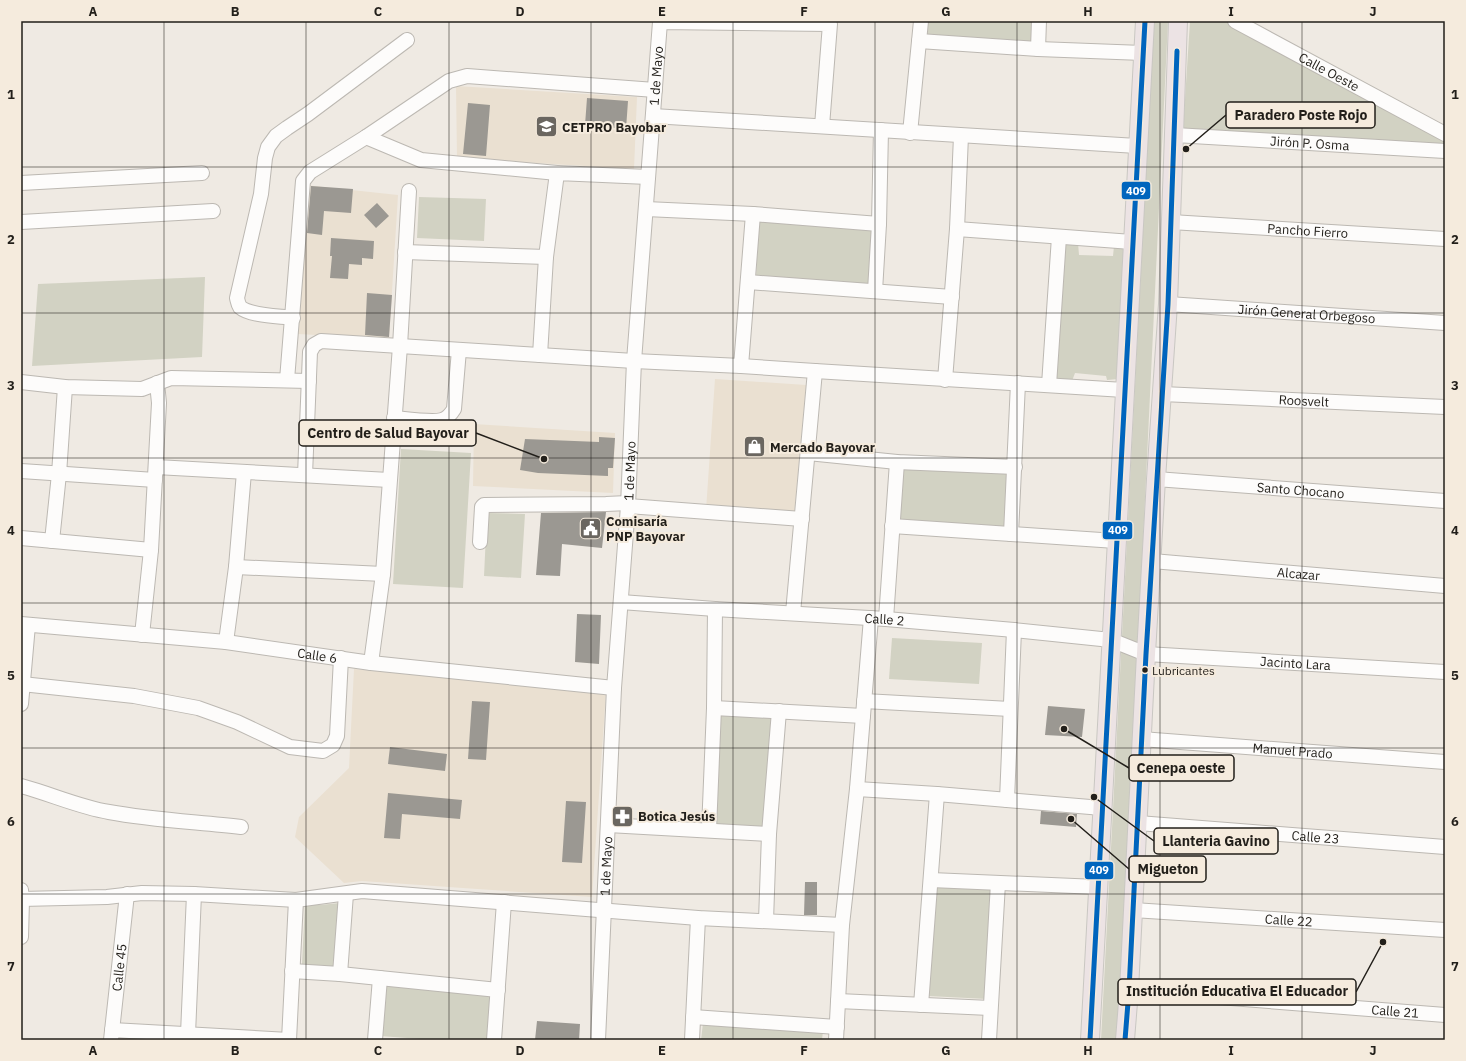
<svg xmlns="http://www.w3.org/2000/svg" width="1466" height="1061" font-family="'IBM Plex Sans',sans-serif">
<rect width="100%" height="100%" fill="#efeae3"/>
<!-- built -->
<path fill="#eae0d1" d="M 456,86 L 637,97 L 634,169 L 457,158 Z
M 305,185 L 398,195 L 389,339 L 298,334 L 302,219 Z
M 715,379 L 806,385 L 794,516 L 706,510 Z
M 474,424 L 615,433 L 613,493 L 473,486 Z
M 354,669 L 606,692 L 592,897 L 362,881 L 344,883 L 295,837 L 299,817 L 349,768 Z"/>
<!-- green -->
<path fill="#d2d2c3" d="M 927,21 L 1037,21 L 1036,44 L 926,38 Z
M 1154,21 L 1168,21 L 1119,1040 L 1101,1040 Z
M 1190,21 L 1226,21 L 1445,138 L 1445,146 L 1183,131 Z
M 419,197 L 486,199 L 484,241 L 417,238 Z
M 759,218 L 872,226 L 869,286 L 756,279 Z
M 1066,243 L 1078,243 L 1079,255 L 1113,256 L 1114,246 L 1124,247 L 1118,379 L 1107,380 L 1106,376 L 1075,373 L 1072,381 L 1056,382 L 1063,246 Z
M 205,277 L 202,357 L 32,366 L 38,284 Z
M 401,449 L 471,453 L 463,588 L 393,584 Z
M 901,467 L 1012,471 L 1010,530 L 898,521 Z
M 487,513 L 525,514 L 521,578 L 484,576 Z
M 892,638 L 982,643 L 979,684 L 889,679 Z
M 719,715 L 773,717 L 763,829 L 715,826 Z
M 934,883 L 992,886 L 987,999 L 928,996 Z
M 340,903 L 336,971 L 302,964 L 305,904 L 320,905 Z
M 383,983 L 492,992 L 489,1040 L 434,1040 L 380,1036 Z
M 703,1023 L 823,1031 L 822,1040 L 701,1040 Z"/>
<!-- building -->
<path fill="#9b9892" d="M 587,98 L 628,101 L 626,129 L 585,125 Z
M 468,103 L 490,105 L 486,156 L 463,154 Z
M 311,186 L 353,189 L 351,213 L 324,211 L 322,235 L 307,233 Z
M 377,203 L 389,216 L 376,228 L 364,215 Z
M 331,238 L 374,241 L 373,259 L 362,258 L 362,265 L 349,264 L 348,279 L 330,278 L 332,256 L 330,256 Z
M 367,293 L 392,295 L 389,337 L 365,335 Z
M 599,437 L 615,438 L 613,468 L 608,468 L 608,476 L 538,473 L 520,470 L 525,439 L 599,442 Z
M 606,512 L 602,548 L 562,544 L 560,576 L 536,575 L 541,513 Z
M 577,614 L 601,615 L 599,664 L 575,662 Z
M 472,701 L 490,702 L 486,760 L 468,759 Z
M 1048,706 L 1085,709 L 1082,737 L 1045,735 Z
M 390,747 L 447,754 L 445,771 L 388,764 Z
M 388,793 L 462,800 L 460,819 L 402,814 L 400,839 L 384,838 Z
M 566,801 L 586,802 L 582,863 L 562,862 Z
M 1041,811 L 1077,814 L 1076,827 L 1040,824 Z
M 805,882 L 817,882 L 817,915 L 804,915 Z
M 537,1021 L 580,1024 L 579,1040 L 535,1040 Z"/>
<g fill="none" stroke-linecap="round" stroke-linejoin="round">
<defs>
<g id="minor">
<path id="s1" d="M 1235,21 L 1445,134"/>
<path d="M 919,41 L 1038,49 L 1143,53"/>
<path d="M 1038,49 L 1039,21"/>
<path d="M 653,116 C 814,125 976,137 1137,146"/>
<path d="M 910,133 L 921,21"/>
<path id="s2" d="M 1175,135 L 1445,151"/>
<path d="M 366,137 L 421,160 L 557,173"/>
<path d="M 21,183 L 202,173"/>
<path d="M 646,209 L 753,214 L 879,224"/>
<path d="M 21,222 L 213,211"/>
<path id="s3" d="M 1171,222 L 1445,239"/>
<path d="M 957,229 L 1132,242"/>
<path d="M 405,252 L 546,257"/>
<path d="M 748,282 L 952,297"/>
<path d="M 875,291 L 879,224 L 881,130"/>
<path id="s4" d="M 1168,304 L 1445,323"/>
<path d="M 293,318 C 279,316 250,316 240,307 C 238,304 238,302 237,298 L 261,194 L 265,158 L 268,147 L 276,136 L 287,128 L 308,114 L 407,40"/>
<path d="M 540,355 L 546,257 L 557,173 L 648,177"/>
<path d="M 741,366 L 753,214"/>
<path d="M 287,380 L 303,181 L 310,172 L 366,137 L 449,81 L 467,76 L 655,90"/>
<path d="M 945,380 L 957,229 L 961,136"/>
<path d="M 21,382 L 65,387 L 142,389 L 171,378 L 309,381"/>
<path d="M 1049,385 L 1059,237"/>
<path id="s5" d="M 1162,394 L 1445,407"/>
<path d="M 394,418 C 405,419 433,423 442,420 C 448,418 451,414 454,409 L 459,350"/>
<path d="M 808,453 L 897,462 L 1015,467"/>
<path d="M 156,467 L 389,480"/>
<path d="M 21,471 L 155,480"/>
<path d="M 305,475 L 310,352 L 314,345 L 321,341 L 634,361 L 741,366 L 815,371 L 1124,390"/>
<path id="s6" d="M 1156,479 L 1445,501"/>
<path d="M 628,506 L 802,519"/>
<path d="M 892,526 L 1116,541"/>
<path d="M 1011,534 L 1018,383"/>
<path d="M 21,538 L 151,550"/>
<path d="M 52,541 L 59,474 L 65,387"/>
<path d="M 480,542 L 482,507 L 484,505 L 606,504 L 628,503"/>
<path id="s7" d="M 1152,561 L 1445,586"/>
<path d="M 236,567 L 383,574"/>
<path id="s8" d="M 621,602 L 715,609 L 886,619 L 1014,630 L 1111,640 L 1146,654 L 1445,672"/>
<path d="M 793,613 L 815,371"/>
<path d="M 886,619 L 897,462"/>
<path id="s9" d="M 21,624 L 226,642 L 371,663 L 614,688"/>
<path d="M 142,635 L 151,550 L 159,403 L 157,383"/>
<path d="M 226,642 L 236,567 L 244,472"/>
<path d="M 371,663 L 383,574 L 400,346 L 409,191"/>
<path d="M 22,684 L 134,696 L 198,708 L 237,722 L 290,747 L 323,751 L 333,745 L 337,736 L 341,658"/>
<path d="M 864,701 L 1010,709"/>
<path d="M 21,704 L 28,625"/>
<path d="M 714,708 L 863,716"/>
<path id="s10" d="M 1141,739 L 1445,762"/>
<path d="M 21,786 C 51,794 79,807 109,812 C 152,820 198,822 241,827"/>
<path d="M 857,789 L 937,794 L 1102,808"/>
<path d="M 1007,800 L 1014,630"/>
<path id="s11" d="M 1138,823 L 1445,847"/>
<path d="M 608,825 L 769,834"/>
<path d="M 709,830 L 714,708 L 715,609"/>
<path d="M 931,880 L 1098,887"/>
<path d="M 21,890 L 22,900 L 21,937"/>
<path d="M 21,899 L 107,897 L 142,893 L 194,894 L 296,900 L 362,891 L 698,918 L 842,925"/>
<path id="s12" d="M 1133,910 L 1445,930"/>
<path d="M 766,921 L 769,834 L 779,711"/>
<path d="M 292,971 L 340,974 L 498,990"/>
<path d="M 340,974 L 346,894"/>
<path id="s13" d="M 1129,990 L 1445,1015"/>
<path d="M 838,1001 L 990,1008"/>
<path d="M 921,1005 L 937,794"/>
<path d="M 693,1017 L 837,1027"/>
<path d="M 112,1030 L 289,1040"/>
<path d="M 188,1034 L 194,894"/>
<path id="s14" d="M 111,1040 L 127,894"/>
<path d="M 289,1040 L 296,900"/>
<path d="M 375,1040 L 380,978"/>
<path d="M 494,1040 L 504,902"/>
<path id="s15" d="M 598,1040 L 614,688 L 628,506 L 634,361 L 660,22 L 830,24 L 822,126"/>
<path d="M 692,1040 L 698,918"/>
<path d="M 836,1040 L 842,925 L 857,789 L 871,618"/>
<path d="M 989,1040 L 998,883"/>
</g>
<path id="major" d="M 1090,1040 L 1145,21
M 1125,1040 L 1129,990 L 1146,654 L 1156,479 L 1168,304 L 1178,21"/>
</defs>
<!-- minor casing -->
<use href="#minor" stroke="#bcb8b2" stroke-width="16"/>
<!-- major casing -->
<use href="#major" stroke="#c9c7c2" stroke-width="20"/>
<!-- minor -->
<use href="#minor" stroke="#fdfcfb" stroke-width="14"/>
<!-- major -->
<use href="#major" stroke="#ece3e4" stroke-width="18"/>
<defs>
<path id="bus-1" d="M 1090,1040 L 1145,21
M 1125,1040 L 1129,990 L 1146,654 L 1168,304 L 1177,51"/>
</defs>
<!-- bus-1 casing -->
<use href="#bus-1" stroke="#f5ebdd" stroke-width="8"/>
<!-- bus-1 -->
<use href="#bus-1" stroke="#0065bd" stroke-width="5"/>
</g>
<!-- grid -->
<path fill="none" stroke="#221f1a" stroke-width="1" stroke-opacity="0.55" d="M 164,21 L 164,1040M 306,21 L 306,1040M 449,21 L 449,1040M 591,21 L 591,1040M 733,21 L 733,1040M 875,21 L 875,1040M 1017,21 L 1017,1040M 1160,21 L 1160,1040M 1302,21 L 1302,1040M 21,167 L 1445,167M 21,313 L 1445,313M 21,458 L 1445,458M 21,603 L 1445,603M 21,748 L 1445,748M 21,894 L 1445,894"/>
<!-- icons -->
<defs>
<symbol id="university-square" viewBox="-11 -11 22 22"><rect x="-9" y="-9" width="18" height="18" rx="4" fill="#6a6660" stroke="#f5ebdd"/><path d="M0-5L7-2L0 1L-7-2ZM-4 1L0 2.5L4 1V4Q0 6-4 4Z" fill="#fff"/></symbol>
<symbol id="shop-square" viewBox="-11 -11 22 22"><rect x="-9" y="-9" width="18" height="18" rx="4" fill="#6a6660" stroke="#f5ebdd"/><path d="M-5-2.5h2.3a2.7 3.5 0 0 1 5.4 0H5L5.5 6h-11ZM-1.5-2.5h3a1.5 2.3 0 0 0-3 0Z" fill="#fff"/></symbol>
<symbol id="civic-square" viewBox="-11 -11 22 22"><rect x="-9" y="-9" width="18" height="18" rx="4" fill="#6a6660" stroke="#f5ebdd"/><path d="M-.6-6.5H3V-4.5H.6V-3L4-1V1h2V6H-6V1h2V-1L-.6-3ZM-1.2 2.5V6h2.4V2.5Z" fill="#fff"/></symbol>
<symbol id="pharmacy-square" viewBox="-11 -11 22 22"><rect x="-9" y="-9" width="18" height="18" rx="4" fill="#6a6660" stroke="#f5ebdd"/><path d="M-2-6h4v4h4v4h-4v4h-4v-4h-4v-4h4Z" fill="#fff"/></symbol>
</defs>
<g fill-rule="evenodd">
<use href="#university-square" x="534" y="114" width="25" height="25"/>
<use href="#shop-square" x="742" y="434" width="25" height="25"/>
<use href="#civic-square" x="578" y="516" width="25" height="25"/>
<use href="#pharmacy-square" x="610" y="804" width="25" height="25"/>
</g>
<!-- markers -->
<circle fill="#221f1a" stroke="#f5ebdd" stroke-width="1.5" cx="1145" cy="670" r="3.5"/>
<g text-anchor="middle" dominant-baseline="central" stroke-width="4" stroke-linejoin="round" paint-order="stroke">
<!-- bus labels -->
<g font-size="12" fill="#221f1a" stroke="#f5ebdd" text-anchor="start">
<text x="1152" y="670">Lubricantes</text>
</g>
<!-- street labels -->
<g font-size="13" fill="#221f1a" stroke="#f5ebdd">
<text stroke="none"><textPath href="#s1" startOffset="107">Calle Oeste</textPath></text>
<text stroke="none"><textPath href="#s15" startOffset="966">1 de Mayo</textPath></text>
<text stroke="none"><textPath href="#s2" startOffset="135">Jirón P. Osma</textPath></text>
<text stroke="none"><textPath href="#s3" startOffset="137">Pancho Fierro</textPath></text>
<text stroke="none"><textPath href="#s4" startOffset="139">Jirón General Orbegoso</textPath></text>
<text stroke="none"><textPath href="#s5" startOffset="142">Roosvelt</textPath></text>
<text stroke="none"><textPath href="#s15" startOffset="570">1 de Mayo</textPath></text>
<text stroke="none"><textPath href="#s6" startOffset="145">Santo Chocano</textPath></text>
<text stroke="none"><textPath href="#s7" startOffset="147">Alcazar</textPath></text>
<text stroke="none"><textPath href="#s8" startOffset="264">Calle 2</textPath></text>
<text stroke="none"><textPath href="#s9" startOffset="298">Calle 6</textPath></text>
<text stroke="none"><textPath href="#s8" startOffset="679">Jacinto Lara</textPath></text>
<text stroke="none"><textPath href="#s10" startOffset="152">Manuel Prado</textPath></text>
<text stroke="none"><textPath href="#s11" startOffset="178">Calle 23</textPath></text>
<text stroke="none"><textPath href="#s15" startOffset="174">1 de Mayo</textPath></text>
<text stroke="none"><textPath href="#s12" startOffset="156">Calle 22</textPath></text>
<text stroke="none"><textPath href="#s14" startOffset="73">Calle 45</textPath></text>
<text stroke="none"><textPath href="#s13" startOffset="267">Calle 21</textPath></text>
</g>
<!-- poi labels -->
<g font-size="13" font-weight="bold" fill="#221f1a" stroke="#f5ebdd" text-anchor="start">
<text x="562" y="127">CETPRO Bayobar</text>
<text x="770" y="447">Mercado Bayovar</text>
<text x="606" y="521">Comisaría<tspan x="606" dy="15">PNP Bayovar</tspan></text>
<text x="638" y="816">Botica Jesús</text>
</g>
</g>
<!-- callouts -->
<path fill="none" stroke="#221f1a" stroke-width="1.5" d="M1186 149L1226 115M544 459L476 433M1064 729L1129 768M1094 797L1154 841M1071 819L1129 869M1383 942L1356 992"/>
<g fill="#221f1a" stroke="#f5ebdd" stroke-width="1.5">
<circle cx="1186" cy="149" r="4"/>
<circle cx="544" cy="459" r="4"/>
<circle cx="1064" cy="729" r="4"/>
<circle cx="1094" cy="797" r="4"/>
<circle cx="1071" cy="819" r="4"/>
<circle cx="1383" cy="942" r="4"/>
</g>
<g fill="#f5ebdd" stroke="#221f1a" stroke-width="1.5">
<rect x="1226" y="102" width="149" height="26" rx="4"/>
<rect x="299" y="420" width="177" height="26" rx="4"/>
<rect x="1129" y="755" width="105" height="26" rx="4"/>
<rect x="1154" y="828" width="124" height="26" rx="4"/>
<rect x="1129" y="856" width="77" height="26" rx="4"/>
<rect x="1118" y="979" width="238" height="26" rx="4"/>
</g>
<g font-size="14" text-anchor="middle" font-weight="bold" fill="#221f1a">
<text x="1301" y="120">Paradero Poste Rojo</text>
<text x="388" y="438">Centro de Salud Bayovar</text>
<text x="1181" y="773">Cenepa oeste</text>
<text x="1216" y="846">Llanteria Gavino</text>
<text x="1168" y="874">Migueton</text>
<text x="1237" y="996">Institución Educativa El Educador</text>
</g>
<g stroke="#f5ebdd" stroke-width="1.5">
<rect x="1121" y="181" width="30" height="19" rx="4" fill="#0065bd"/>
<rect x="1102" y="521" width="31" height="19" rx="4" fill="#0065bd"/>
<rect x="1084" y="861" width="30" height="19" rx="4" fill="#0065bd"/>
</g>
<g font-size="11" text-anchor="middle" font-weight="bold" fill="#fff">
<text x="1136" y="195">409</text>
<text x="1118" y="534">409</text>
<text x="1099" y="874">409</text>
</g>
<!-- border -->
<rect width="1466" height="1061" fill="none" stroke="#f5ebdd" stroke-width="44"/>
<rect x="22" y="22" width="1422" height="1017" fill="none" stroke="#221f1a" stroke-width="1.5"/>
<g font-size="13" text-anchor="middle" font-weight="bold" fill="#221f1a">
<text x="93" y="16">A</text>
<text x="235" y="16">B</text>
<text x="378" y="16">C</text>
<text x="520" y="16">D</text>
<text x="662" y="16">E</text>
<text x="804" y="16">F</text>
<text x="946" y="16">G</text>
<text x="1088" y="16">H</text>
<text x="1231" y="16">I</text>
<text x="1373" y="16">J</text>
<text x="11" y="99">1</text>
<text x="1455" y="99">1</text>
<text x="11" y="244">2</text>
<text x="1455" y="244">2</text>
<text x="11" y="390">3</text>
<text x="1455" y="390">3</text>
<text x="11" y="535">4</text>
<text x="1455" y="535">4</text>
<text x="11" y="680">5</text>
<text x="1455" y="680">5</text>
<text x="11" y="826">6</text>
<text x="1455" y="826">6</text>
<text x="11" y="971">7</text>
<text x="1455" y="971">7</text>
<text x="93" y="1055">A</text>
<text x="235" y="1055">B</text>
<text x="378" y="1055">C</text>
<text x="520" y="1055">D</text>
<text x="662" y="1055">E</text>
<text x="804" y="1055">F</text>
<text x="946" y="1055">G</text>
<text x="1088" y="1055">H</text>
<text x="1231" y="1055">I</text>
<text x="1373" y="1055">J</text>
</g>
</svg>
